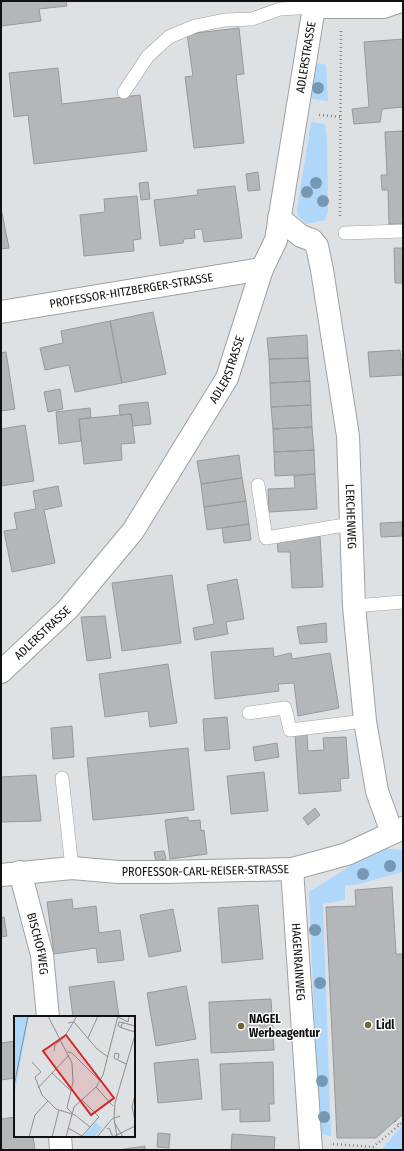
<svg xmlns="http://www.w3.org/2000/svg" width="404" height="1151" font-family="'Fira Sans Condensed',sans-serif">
<rect width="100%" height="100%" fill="#dee1e4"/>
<!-- green -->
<path fill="#afd7fa" d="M 319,63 L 326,65 L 328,101 L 308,98 L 311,70 Z
M 311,122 L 325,124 L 327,140 L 328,212 L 325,220 L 307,224 L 298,216 L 297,210 Z
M 379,848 L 403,850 L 402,872 L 359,884 L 345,886 L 345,900 L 323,904 L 331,1136 L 319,1133 L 309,892 Z
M 402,1126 L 403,1150 L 381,1150 Z"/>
<!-- building -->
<path fill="#b4b7ba" stroke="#979a9c" d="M 1,1 L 66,1 L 67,6 L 39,9 L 41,21 L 1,26 Z
M 239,28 L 244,74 L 236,75 L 244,143 L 194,148 L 185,77 L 193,76 L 187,34 Z
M 403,39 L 403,107 L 382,109 L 380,122 L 354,124 L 352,109 L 369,107 L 364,42 Z
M 58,68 L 62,104 L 140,95 L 147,151 L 34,164 L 28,115 L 14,117 L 9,73 Z
M 403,131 L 403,224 L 389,224 L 388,190 L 382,190 L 381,175 L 387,175 L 385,132 Z
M 258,172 L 260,190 L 248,191 L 246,174 Z
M 148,182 L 150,199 L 141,200 L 139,183 Z
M 235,186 L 242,238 L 204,242 L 202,229 L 194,230 L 195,238 L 184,239 L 183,243 L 160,246 L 154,200 L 198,195 L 197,190 Z
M 137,196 L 141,239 L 133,240 L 134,251 L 84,256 L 80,215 L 105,212 L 104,199 Z
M 1,208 L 9,248 L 1,249 Z
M 394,248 L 403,248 L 403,283 L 395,283 Z
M 153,312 L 166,374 L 122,383 L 110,321 Z
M 110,321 L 122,383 L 75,392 L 69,365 L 45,370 L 40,348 L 63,343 L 61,331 Z
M 307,335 L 308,358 L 269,359 L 267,338 Z
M 400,350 L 401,360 L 403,360 L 403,375 L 370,377 L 368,352 Z
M 6,352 L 15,409 L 1,411 L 1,353 Z
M 308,358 L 310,381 L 270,383 L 269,359 Z
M 310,381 L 311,405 L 271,407 L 270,383 Z
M 60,389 L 63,409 L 48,412 L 44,392 Z
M 148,402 L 151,424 L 133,426 L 131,414 L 120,415 L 119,405 Z
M 311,405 L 312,427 L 273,429 L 271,407 Z
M 90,408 L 91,418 L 79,419 L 81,441 L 59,444 L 56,412 Z
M 131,414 L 135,443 L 121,444 L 122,460 L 84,464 L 79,419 Z
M 25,425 L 34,481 L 1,486 L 1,429 Z
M 312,427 L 314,450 L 274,452 L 273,429 Z
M 314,450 L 315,474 L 275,476 L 274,452 Z
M 239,455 L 242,478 L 201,484 L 197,461 Z
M 315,474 L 317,509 L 269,512 L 268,489 L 295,488 L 294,476 Z
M 242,478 L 246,501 L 204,507 L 201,484 Z
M 58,486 L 62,506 L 44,510 L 55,563 L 12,572 L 4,531 L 17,529 L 14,513 L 36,509 L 33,491 Z
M 246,501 L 249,524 L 207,530 L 204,507 Z
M 402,522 L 402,536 L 381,537 L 380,523 Z
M 249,524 L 251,540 L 224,543 L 222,528 Z
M 320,536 L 323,587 L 292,588 L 290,552 L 278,552 L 277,539 Z
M 172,575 L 181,643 L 122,651 L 112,583 Z
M 237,579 L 244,619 L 226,622 L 228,634 L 195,640 L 193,628 L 214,624 L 207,585 Z
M 105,616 L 111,658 L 87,661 L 81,617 Z
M 326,623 L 327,642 L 300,644 L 297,627 Z
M 273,648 L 274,657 L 291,653 L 292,659 L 330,653 L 339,708 L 298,716 L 294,683 L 278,684 L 279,691 L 215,699 L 211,652 Z
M 168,664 L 177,723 L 150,727 L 148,711 L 105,717 L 99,674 Z
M 227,717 L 230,749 L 205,751 L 203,719 Z
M 72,726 L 74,757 L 53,759 L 51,728 Z
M 307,734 L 308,751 L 324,750 L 323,738 L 346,737 L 349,778 L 340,779 L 341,791 L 299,794 L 295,735 Z
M 277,743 L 279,757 L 255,761 L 253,747 Z
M 188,748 L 194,810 L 93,820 L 87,758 Z
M 264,772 L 268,811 L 231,814 L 227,776 Z
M 36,775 L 41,821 L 1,822 L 1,777 Z
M 315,808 L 320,815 L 308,825 L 303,818 Z
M 188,817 L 188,821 L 200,820 L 201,831 L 204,830 L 207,854 L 170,859 L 165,820 Z
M 164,851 L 166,859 L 156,861 L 154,852 Z
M 392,887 L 396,954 L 403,954 L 403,1114 L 376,1138 L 337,1138 L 326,907 L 356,906 L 355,890 Z
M 72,899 L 73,909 L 96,906 L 99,933 L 120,930 L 124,960 L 98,963 L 96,948 L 54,954 L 47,902 Z
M 258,905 L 263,959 L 222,963 L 218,908 Z
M 173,909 L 181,951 L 149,957 L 140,915 Z
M 4,917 L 7,936 L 1,937 L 1,918 Z
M 114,981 L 119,1017 L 73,1017 L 69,987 Z
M 186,986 L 196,1039 L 156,1046 L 147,993 Z
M 271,999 L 274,1050 L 211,1053 L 209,1002 Z
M 15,1041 L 15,1078 L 1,1080 L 1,1043 Z
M 198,1059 L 202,1099 L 158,1103 L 154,1063 Z
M 273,1062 L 274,1104 L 269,1104 L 270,1121 L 240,1122 L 240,1109 L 222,1110 L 220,1064 Z
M 15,1117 L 15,1136 L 33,1136 L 35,1150 L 1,1150 L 1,1119 Z
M 158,1133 L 170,1134 L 169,1148 L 157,1147 Z
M 232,1134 L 275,1137 L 274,1150 L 231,1150 Z
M 145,1146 L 145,1150 L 118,1150 Z"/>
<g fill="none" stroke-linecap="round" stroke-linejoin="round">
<defs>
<path id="service" d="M 124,92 L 148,56 L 169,37 L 195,26 L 225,20 L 252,19 L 280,9 L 315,7
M 345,233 L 403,231
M 258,485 L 266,538 L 351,524
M 354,606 L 403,602
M 249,713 L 285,708 L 290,730 L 365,721
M 62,778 L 72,868"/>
<g id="minor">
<path d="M 315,7 L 383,7 L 401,1"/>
<path id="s1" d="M 279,218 L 301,236 L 312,240 L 317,246 L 322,270 L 348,436 L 354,606 L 365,721 L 377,791 L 392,833"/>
<path id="s2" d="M 1,312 L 262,269"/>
<path id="s3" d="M 1,672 L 68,609 L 133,531 L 227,378 L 262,269 L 276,240 L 315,1"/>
<path id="s4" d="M 292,869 L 311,1150"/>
<path id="s5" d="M 20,872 L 42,955 L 48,1017"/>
<path id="s6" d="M 1,875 L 72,868 L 118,872 L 164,872 L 292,869 L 347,854 L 403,828"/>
<path d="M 60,1136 L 61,1150"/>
</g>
</defs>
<!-- service casing -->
<use href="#service" stroke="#9ea1a3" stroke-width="14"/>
<!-- minor casing -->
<use href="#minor" stroke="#9ea1a3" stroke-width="24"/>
<!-- path -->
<path stroke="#848688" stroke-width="2.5" stroke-dasharray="1 3" stroke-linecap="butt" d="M 319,115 L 341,117
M 340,216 L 341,29
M 395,1121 L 399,1125
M 333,1144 L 373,1147 L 403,1122"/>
<!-- service -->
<use href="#service" stroke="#fff" stroke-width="13"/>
<!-- minor -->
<use href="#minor" stroke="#fff" stroke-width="22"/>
</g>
<!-- trees -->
<g fill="#7698b2">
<circle cx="318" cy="88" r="6"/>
<circle cx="316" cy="183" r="6"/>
<circle cx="307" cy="192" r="6"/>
<circle cx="323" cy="201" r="6"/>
<circle cx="390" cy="866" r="6"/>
<circle cx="363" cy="874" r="6"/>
<circle cx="315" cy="930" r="6"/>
<circle cx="320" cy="983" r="6"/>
<circle cx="322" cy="1081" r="6"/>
<circle cx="324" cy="1117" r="6"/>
</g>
<!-- markers -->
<g fill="#736633" stroke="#fff" stroke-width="1.5">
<circle cx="368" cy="1025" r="4"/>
<circle cx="241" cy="1026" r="4"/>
</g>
<g text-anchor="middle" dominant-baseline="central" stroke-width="3" stroke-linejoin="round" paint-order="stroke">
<!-- street labels -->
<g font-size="12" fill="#101111" stroke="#fff">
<text stroke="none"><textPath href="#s3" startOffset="705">ADLERSTRASSE</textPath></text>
<text stroke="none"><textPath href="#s2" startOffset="132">PROFESSOR-HITZBERGER-STRASSE</textPath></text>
<text stroke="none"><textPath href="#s3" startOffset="381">ADLERSTRASSE</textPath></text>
<text stroke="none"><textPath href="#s1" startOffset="321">LERCHENWEG</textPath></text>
<text stroke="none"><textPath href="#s3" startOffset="57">ADLERSTRASSE</textPath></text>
<text stroke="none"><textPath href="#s6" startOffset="205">PROFESSOR-CARL-REISER-STRASSE</textPath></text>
<text stroke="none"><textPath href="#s5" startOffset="74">BISCHOFWEG</textPath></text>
<text stroke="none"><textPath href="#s4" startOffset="93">HAGENRAINWEG</textPath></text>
</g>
<!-- poi labels -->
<g font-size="12" font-weight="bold" fill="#101111" stroke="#fff" text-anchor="start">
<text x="249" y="1019">NAGEL<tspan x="249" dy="14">Werbeagentur</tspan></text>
<text x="376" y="1025">Lidl</text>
</g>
</g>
<!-- overview -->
<g transform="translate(14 1016)">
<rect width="121" height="121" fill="#dee1e4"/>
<path d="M 0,0 L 15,0 L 0,81 ZM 82,106 L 88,112 L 80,121 L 72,121 L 70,119 Z" fill="#afd7fa"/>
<path fill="none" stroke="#8c8e90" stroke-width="1" d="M 34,0 L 58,47 L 59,66 L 53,92 L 58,97M 104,1 L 114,6 L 115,0M 54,7 L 60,6 L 83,33 L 94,41M 121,10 L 110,7 L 107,9 L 108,12 L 121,16M 108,12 L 104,10 L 105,6 L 110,7M 74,22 L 84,0M 40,35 L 41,29 L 51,20 L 63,0M 54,36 L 58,37 L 86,65M 104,43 L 105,38 L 101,37 L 100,42 L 112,48M 18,46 L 27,56 L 21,61 L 28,79 L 42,93 L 61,99 L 76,111M 38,57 L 57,75M 0,70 L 14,0M 82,71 L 99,90M 24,72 L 55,39M 121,79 L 118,91 L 121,105M 67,83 L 85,101 L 68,120M 100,106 L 109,121M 54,112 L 68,120M 93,113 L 95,112 L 99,121 L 121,110M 15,121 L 21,99 L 34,85M 38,121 L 45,94M 52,121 L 60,91 L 82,71 L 89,59 L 104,0M 83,121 L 98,103 L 106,100M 103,121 L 100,102 L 101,87 L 121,19"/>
<path fill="#d62828" fill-opacity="0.15" stroke="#d62828" stroke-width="2" d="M 52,19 L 100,82 L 77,99 L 29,35 Z"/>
<rect width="121" height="121" fill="none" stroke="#101111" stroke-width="2"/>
</g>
<!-- border -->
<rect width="404" height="1151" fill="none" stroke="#101111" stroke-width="4"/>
</svg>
